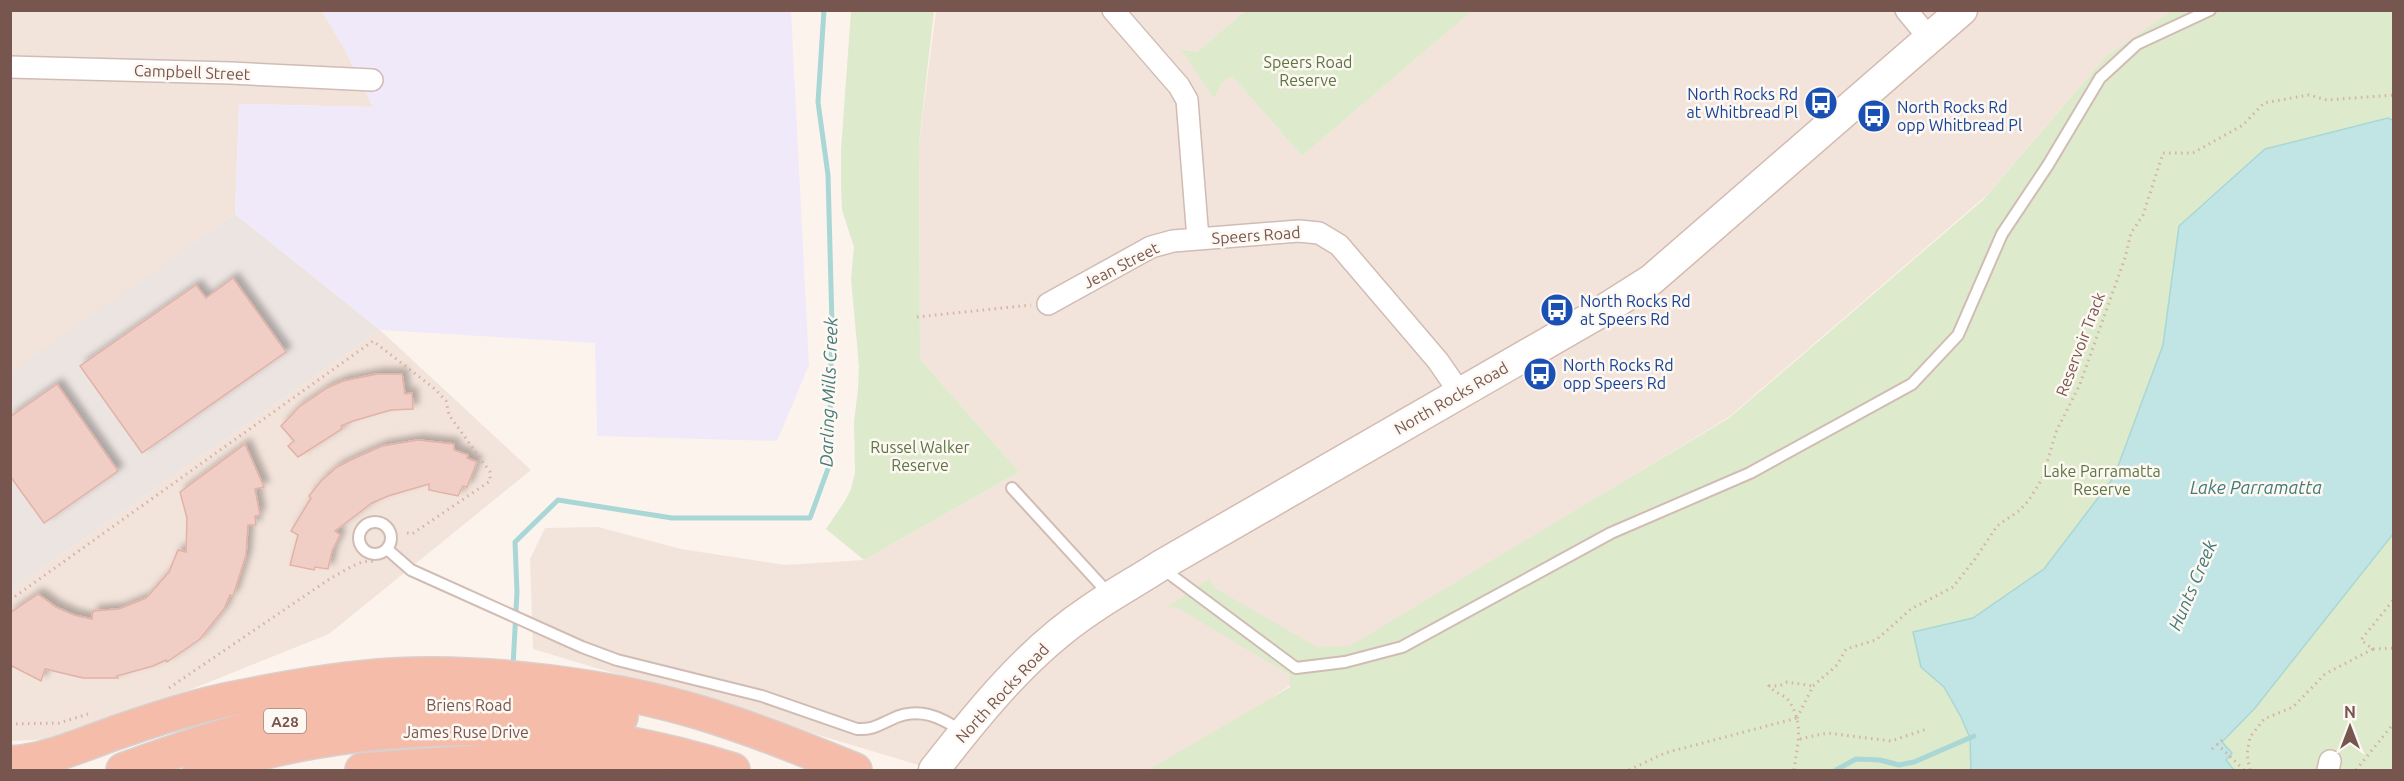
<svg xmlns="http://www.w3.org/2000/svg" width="2404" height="781" font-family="Ubuntu,sans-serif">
<defs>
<filter id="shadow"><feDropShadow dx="5.5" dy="-5.5" stdDeviation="3" flood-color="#0004"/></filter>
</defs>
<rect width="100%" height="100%" fill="#fcf3ed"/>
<!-- residential -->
<path fill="#f3e4db" d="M 11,11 L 322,11 L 344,48 L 373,107 L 239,104 L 235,214 L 11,373 Z
M 936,11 L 1245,11 L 1197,52 L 1182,49 L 1214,99 L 1222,83 L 1232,76 L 1302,156 L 1472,11 L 2173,11 L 2106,56 L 1987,195 L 1729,417 L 1289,686 L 1167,770 L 935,770 L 533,649 L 530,559 L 545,528 L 598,527 L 681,549 L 785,565 L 864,560 L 1019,472 L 920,359 L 919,142 Z
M 380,330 L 531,470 L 329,634 L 192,689 L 53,739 L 11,741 L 11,590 Z"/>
<!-- industrial -->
<path fill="#ece4e1" d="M 235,214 L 380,330 L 11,590 L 10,373 Z"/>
<!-- education -->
<path fill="#f0e9f9" d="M 322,11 L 791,11 L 809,365 L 777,441 L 597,436 L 595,343 L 380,330 L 235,214 L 239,104 L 373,107 L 344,48 Z"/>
<!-- green -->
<path fill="#ddeacb" d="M 851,11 L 934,11 L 919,142 L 920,359 L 1019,472 L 864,560 L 826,529 L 845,501 L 851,489 L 855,473 L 854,422 L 858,389 L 859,366 L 851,279 L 854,247 L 842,210 L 841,185 L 841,150 Z
M 1245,11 L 1245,10 L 1472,11 L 1302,156 L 1232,76 L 1222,83 L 1214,99 L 1181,49 L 1197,52 Z
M 2172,11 L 2393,11 L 2393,770 L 1148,770 L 1290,687 L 1290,675 L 1176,607 L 1166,608 L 1210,578 L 1213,587 L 1317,647 L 1350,646 L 1729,418 L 1983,200 L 2106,56 Z"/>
<!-- water -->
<path fill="#c1e5e4" stroke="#a8d7d5" stroke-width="1.5" d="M 2388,118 L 2394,121 L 2393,534 L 2255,708 L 2222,742 L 2232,753 L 2226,760 L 2234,770 L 1971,770 L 1970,738 L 1961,717 L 1944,687 L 1921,667 L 1913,632 L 1973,618 L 2044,569 L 2114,477 L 2163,345 L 2179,226 L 2265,149 Z"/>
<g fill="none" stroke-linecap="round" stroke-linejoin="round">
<!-- stream -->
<path stroke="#a8d7d5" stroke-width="5" d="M 513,666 L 517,592 L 515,542 L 558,500 L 672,518 L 810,518 L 829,466 L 832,324 L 828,175 L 818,102 L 824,10
M 1836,770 L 1856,759 L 1880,760 L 1899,765 L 1914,762 L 1974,736"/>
</g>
<!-- building -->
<path fill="#f0cec6" stroke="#e2b2a7" stroke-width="1.5" filter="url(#shadow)" d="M 233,278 L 286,352 L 142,453 L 80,366 L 196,285 L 206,298 Z
M 377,374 L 402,374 L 405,394 L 412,393 L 413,409 L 391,410 L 353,421 L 341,426 L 342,429 L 298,457 L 288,446 L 294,441 L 281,426 L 299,407 L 327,388 L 343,381 Z
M 57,384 L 118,471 L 44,523 L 10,476 L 10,417 Z
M 418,440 L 454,444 L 454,450 L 468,455 L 467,458 L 477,462 L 467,487 L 463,486 L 458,496 L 429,490 L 429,484 L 388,496 L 372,503 L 335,531 L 340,535 L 332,551 L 328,569 L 315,567 L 314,570 L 290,565 L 298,535 L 291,531 L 311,498 L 309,496 L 321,481 L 337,467 L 355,458 L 382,446 Z
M 245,444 L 264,487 L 255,489 L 260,515 L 255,516 L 256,525 L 248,525 L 246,555 L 233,596 L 230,595 L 224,609 L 200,639 L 167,662 L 166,660 L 153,666 L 117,676 L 118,678 L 83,678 L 45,669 L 41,681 L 10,665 L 10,613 L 38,594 L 56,607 L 74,615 L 92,619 L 93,611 L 119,609 L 146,598 L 169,572 L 178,550 L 186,552 L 187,518 L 180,492 Z"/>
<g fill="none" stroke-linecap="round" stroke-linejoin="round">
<defs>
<path id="service" d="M 1012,488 L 1109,594
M359 538a16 16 0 1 1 32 0a16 16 0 1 1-32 0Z
M 387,549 L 411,570 L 582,647 L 617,660 L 762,696 L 857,729 C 872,730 879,725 892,719 C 919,706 941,717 963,732
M 1163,569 L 1296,668 L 1345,662 L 1402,647 L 1611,533 L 1750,473 L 1912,384 L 1958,335 L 2002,234 L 2048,165 L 2100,78 L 2137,44 L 2210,10"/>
<path id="minor" d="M 1113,10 L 1179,86 L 1187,100 L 1198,239 L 1299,231 L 1319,233 L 1339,245 L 1438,361 L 1460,393
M 1906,10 L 1930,39
M 10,67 L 231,73 L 372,80
M 1048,304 L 1151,247 L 1173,241 L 1198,239
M 2328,770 L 2330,761"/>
<path id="secondary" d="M 934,770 C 979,712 1028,651 1090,610 C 1113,594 1137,581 1160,566 L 1599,313 L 1651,280 L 1962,10"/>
<path id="trunk" d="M 10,763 C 46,761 81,745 115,733 C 156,719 197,705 241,697 C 290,687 342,678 393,675 C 488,670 606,685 698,712 C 751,728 803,749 855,770
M 123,770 C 164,755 206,740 249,729 C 371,698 497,699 621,717
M 200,770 C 370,715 563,715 733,770
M 362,770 C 452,762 560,755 649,770"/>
</defs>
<!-- service casing -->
<use href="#service" stroke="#d1bcb4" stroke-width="14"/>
<!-- minor casing -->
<use href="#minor" stroke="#d1bcb4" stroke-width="24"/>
<!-- secondary casing -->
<use href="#secondary" stroke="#d4bbb2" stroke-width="33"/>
<!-- trunk casing -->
<use href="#trunk" stroke="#d9d0ce" stroke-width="36"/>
<!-- path -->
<path stroke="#d6b1a8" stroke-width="3" stroke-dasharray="1.5 4.5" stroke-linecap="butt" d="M 917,317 L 1031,305
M 10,600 L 373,341 L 435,389 L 446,401 L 449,415 L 490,472 L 490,481 L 412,534 L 403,532
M 2373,649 L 2394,648
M 169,688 L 331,578 C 345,571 361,558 375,562
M 1797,718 L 1813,686 L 1837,665 L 1846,649 L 1876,640 L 1911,609 L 1953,587 L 1975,559 L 1997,526 L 2020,510 L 2029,500 L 2042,479 L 2056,432 L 2080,384 L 2125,258 L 2131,233 L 2143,215 L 2163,153 L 2193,153 L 2243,125 L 2264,103 L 2309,95 L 2327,100 L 2394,95
M 10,724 L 59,723 L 88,714
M 1800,739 L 1827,733 L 1891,741 L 1927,729
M 2217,744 L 2244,770
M 2212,749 L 2224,738
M 1629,770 L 1665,753 L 1797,718
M 1794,770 C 1797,746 1805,723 1788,700 C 1783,694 1774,693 1769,686 L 1779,686 L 1787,682 L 1813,686
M 2250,770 L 2247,754 L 2250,737 L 2264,719 L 2293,707 L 2325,674 L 2373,649 L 2361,640 L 2394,599
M 2356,770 L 2394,723"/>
<!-- service -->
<use href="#service" stroke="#fff" stroke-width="10"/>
<!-- minor -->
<use href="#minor" stroke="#fff" stroke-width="21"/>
<!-- secondary -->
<use href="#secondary" stroke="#fff" stroke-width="30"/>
<!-- trunk -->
<use href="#trunk" stroke="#f4bca9" stroke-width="33"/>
</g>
<!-- icons -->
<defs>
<symbol id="bus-disc" viewBox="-11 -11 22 22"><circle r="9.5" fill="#1a4fb4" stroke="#fef8f3"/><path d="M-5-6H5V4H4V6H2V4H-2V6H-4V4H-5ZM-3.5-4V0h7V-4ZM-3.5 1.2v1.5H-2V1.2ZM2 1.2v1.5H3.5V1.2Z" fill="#fff"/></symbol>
</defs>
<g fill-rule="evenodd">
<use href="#bus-disc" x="1802" y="84" width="38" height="38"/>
<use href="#bus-disc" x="1855" y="97" width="38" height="38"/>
<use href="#bus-disc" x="1538" y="291" width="38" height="38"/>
<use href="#bus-disc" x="1521" y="355" width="38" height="38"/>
</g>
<g text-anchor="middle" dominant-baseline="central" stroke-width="5" stroke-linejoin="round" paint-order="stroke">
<!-- shield labels -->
<rect fill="#fef8f3" stroke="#a08781" stroke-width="1.5" x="264" y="709" width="42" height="24" rx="4.5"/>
<g font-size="15" font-weight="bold" fill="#775650">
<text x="285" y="721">A28</text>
</g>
<!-- park labels -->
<g font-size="16" fill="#5d7645" stroke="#fef8f3">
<text x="1308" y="62">Speers Road<tspan x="1308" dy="18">Reserve</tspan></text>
<text x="920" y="447">Russel Walker<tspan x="920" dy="18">Reserve</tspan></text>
<text x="2102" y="471">Lake Parramatta<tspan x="2102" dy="18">Reserve</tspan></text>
</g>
<!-- street labels -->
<g font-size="16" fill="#775650" stroke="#fef8f3">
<text transform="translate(192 72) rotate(2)">Campbell Street</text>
<text transform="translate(1256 235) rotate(-4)">Speers Road</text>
<text transform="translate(1121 265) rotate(-27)">Jean Street</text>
<text transform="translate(2080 344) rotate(-69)">Reservoir Track</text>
<text transform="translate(1451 398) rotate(-30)">North Rocks Road</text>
<text transform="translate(1002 693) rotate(-47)">North Rocks Road</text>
<text x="469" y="705">Briens Road</text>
<text x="466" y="732">James Ruse Drive</text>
</g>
<!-- transit labels -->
<g font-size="16" fill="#164399" stroke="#fef8f3" text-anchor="start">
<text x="1798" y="94" text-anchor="end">North Rocks Rd<tspan x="1798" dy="18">at Whitbread Pl</tspan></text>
<text x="1897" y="107">North Rocks Rd<tspan x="1897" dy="18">opp Whitbread Pl</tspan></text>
<text x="1580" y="301">North Rocks Rd<tspan x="1580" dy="18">at Speers Rd</tspan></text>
<text x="1563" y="365">North Rocks Rd<tspan x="1563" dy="18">opp Speers Rd</tspan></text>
</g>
<!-- water labels -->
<g font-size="18" font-style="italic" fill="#437b79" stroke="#fef8f3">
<text transform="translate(828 392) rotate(-88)">Darling Mills Creek</text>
<text x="2256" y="487">Lake Parramatta</text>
<text transform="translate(2192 585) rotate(-67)">Hunts Creek</text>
</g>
</g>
<!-- border -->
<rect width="2404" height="781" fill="none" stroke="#775650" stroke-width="24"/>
<!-- north arrow -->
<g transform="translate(2350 727)" stroke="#fef8f3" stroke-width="4.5" paint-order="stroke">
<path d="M0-4.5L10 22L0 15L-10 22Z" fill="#775650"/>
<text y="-9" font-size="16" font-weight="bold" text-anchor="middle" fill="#775650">N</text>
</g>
</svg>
